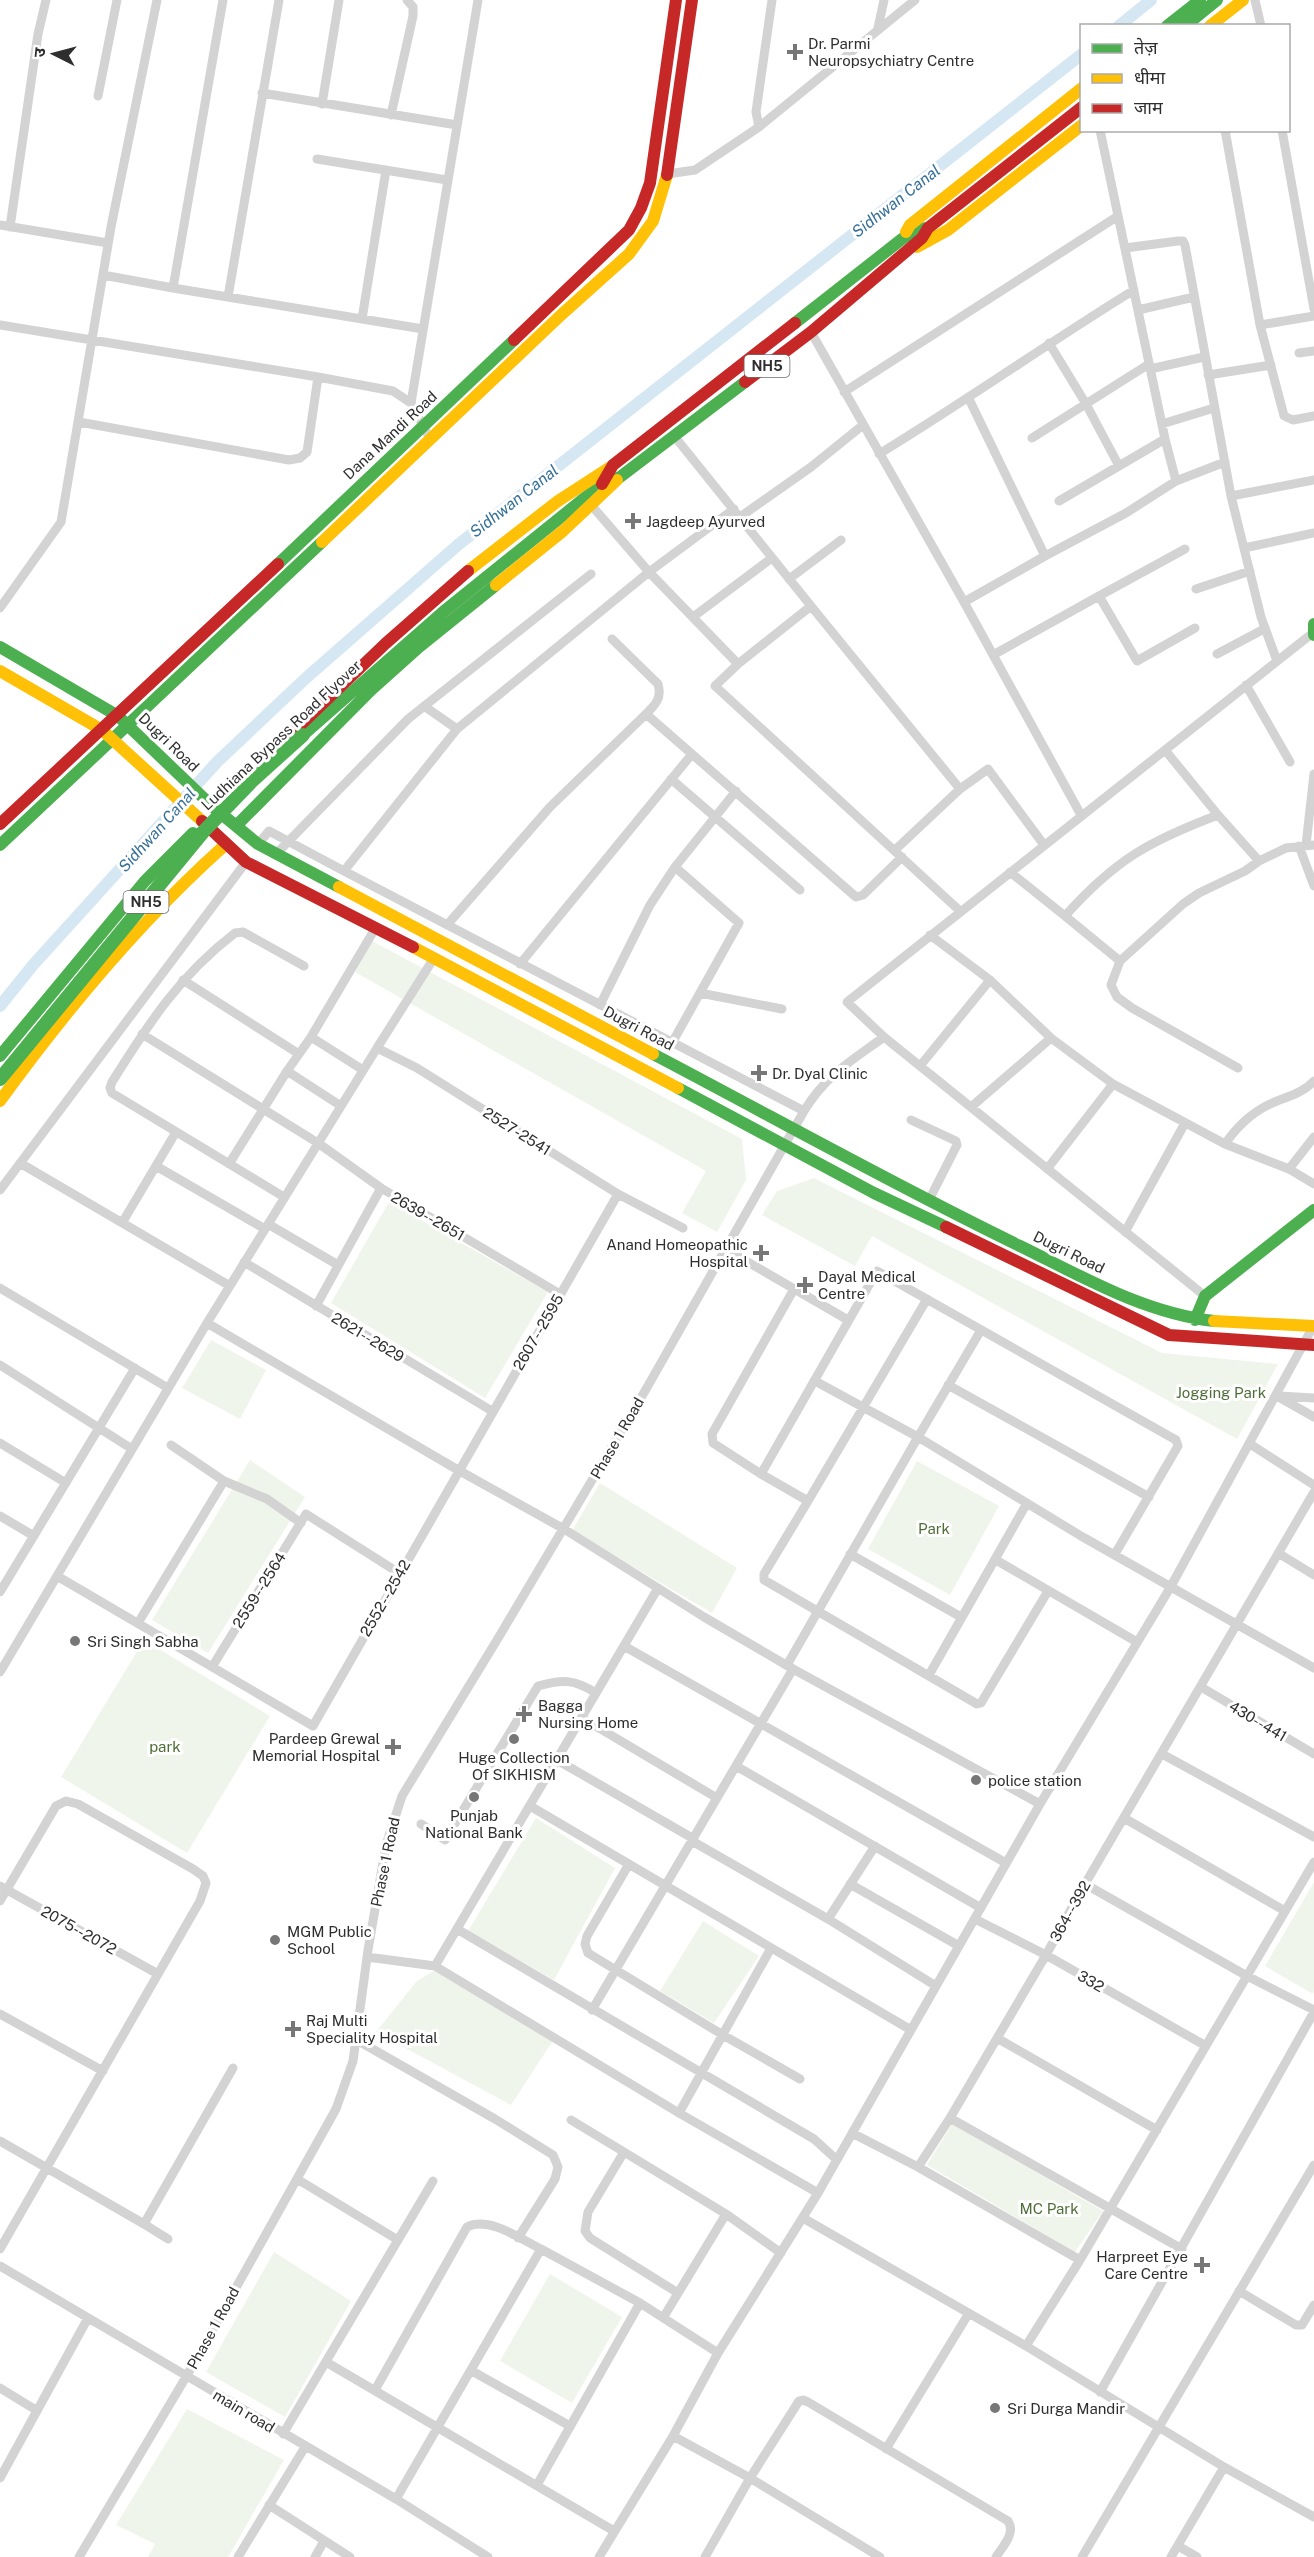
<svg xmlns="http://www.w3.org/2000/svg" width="1314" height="2557" font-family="'Public Sans','Noto Sans Devanagari',sans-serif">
<rect width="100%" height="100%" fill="#fff"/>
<!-- green -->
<path fill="#f0f5eb" d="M 372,941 L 742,1139 L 746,1180 L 717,1232 L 682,1213 L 706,1171 L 355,972 Z
M 814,1178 L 1162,1353 L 1278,1364 L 1237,1439 L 872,1236 L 855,1266 L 762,1215 L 777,1191 Z
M 389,1202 L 548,1292 L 485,1398 L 331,1303 Z
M 211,1340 L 266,1370 L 240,1419 L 182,1388 Z
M 250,1460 L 305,1497 L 208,1653 L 152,1620 Z
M 917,1461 L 999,1506 L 950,1595 L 868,1549 Z
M 600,1483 L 737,1568 L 712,1613 L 572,1531 Z
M 144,1640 L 270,1716 L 187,1853 L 61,1777 Z
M 536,1818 L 615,1868 L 554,1980 L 468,1931 Z
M 1314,1882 L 1314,1991 L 1313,1994 L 1265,1966 Z
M 703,1921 L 759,1956 L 714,2023 L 660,1991 Z
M 438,1968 L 554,2039 L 511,2105 L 376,2032 L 416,1982 Z
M 952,2124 L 1103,2211 L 1075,2252 L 927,2165 Z
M 274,2252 L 351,2301 L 285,2417 L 206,2372 Z
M 550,2274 L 622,2317 L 572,2403 L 500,2361 Z
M 187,2409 L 284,2460 L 228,2557 L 148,2557 L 155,2544 L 116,2525 Z"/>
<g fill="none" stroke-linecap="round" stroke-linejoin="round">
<!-- canal -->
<path stroke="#d6e7f4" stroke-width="12" d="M 1119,26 L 1151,0
M 0,1006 L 33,965 L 217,762 L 306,678 L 459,544 L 1082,54"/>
<!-- street -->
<path stroke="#d3d3d3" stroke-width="9" d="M 1255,0 L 1261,26
M 878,28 L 884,0
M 262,93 L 457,125
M 98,96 L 117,0
M 322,104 L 339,0
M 391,115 L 413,16 L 413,7 L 407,0
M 759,127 L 756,112 L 772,0
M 1100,130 L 1165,439 L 1176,481 L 1225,462
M 1225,130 L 1260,325 L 1283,412 L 1284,416 L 1293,420 L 1314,416
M 1282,130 L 1314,309
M 317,159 L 447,180
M 667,174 L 695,170 L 759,127 L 915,0
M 0,225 L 108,243
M 10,227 L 38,34 L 46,0
M 1125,248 L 1178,241 L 1183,241 L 1185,245 L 1231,496 L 1261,617 L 1277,661
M 103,275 L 173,288 L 223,0
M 173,288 L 423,329
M 228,297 L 279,0
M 1138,310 L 1194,297
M 362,319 L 386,170
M 0,325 L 318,377 L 393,391 L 411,403 L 430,439
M 1260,325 L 1314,316
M 811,332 L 964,602 L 1081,815
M 1049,343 L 1086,404 L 1119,466
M 1299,353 L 1314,351
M 1150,369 L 1204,357
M 1208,375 L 1271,365
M 844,392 L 1118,216
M 411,403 L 478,0
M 79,422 L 289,460 L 300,458 L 307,452 L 318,377
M 1162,424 L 1214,408
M 675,437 L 811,606 L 738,664
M 1032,438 L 1149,364
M 879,454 C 966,401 1048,343 1134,290
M 1231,496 L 1314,480
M 1059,501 L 1165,439
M 592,506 L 649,572 L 738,664 L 715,686 L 960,911
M 740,517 L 811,467 L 863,425
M 1244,548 L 1314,533
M 1185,549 L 1099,596 L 1137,661 L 1195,628
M 1045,556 L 1126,513 L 1176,481
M 789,579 L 841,540
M 1196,589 L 1250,571
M 964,602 L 1045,556 L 969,399
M 811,606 L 960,789
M 0,608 L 61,522 L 111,227 L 157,0
M 693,617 L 772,558
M 612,639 L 658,684 C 662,698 656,704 646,714 L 856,897 L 863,895 L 902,857
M 1217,654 L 1264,629
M 993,655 L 1099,596
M 1246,685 L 1290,762
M 424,706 L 457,729
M 1165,750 L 1218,815 L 1259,861 L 1286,848 L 1314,845
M 671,779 L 800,890
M 258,844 L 269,831 L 344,871 L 457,729 L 649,572 L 734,509
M 1306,845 L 1314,774
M 1299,846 L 1314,886
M 895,850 L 960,789 L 988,769 L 1044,845
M 276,854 L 408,719 L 591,574
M 1010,872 L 1065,916
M 447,925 L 550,807 L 646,714
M 434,958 L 377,1048 L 417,1068 L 618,1194 L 683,1228
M 1120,961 L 1065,916 C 1115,860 1149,841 1218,815
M 520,964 L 692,754
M 183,980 L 299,1054
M 990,980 L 1051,1038
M 700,993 L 782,1009
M 600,1005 L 650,905 L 675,867
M 142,1034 L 318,1143 L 381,1188
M 311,1037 L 363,1070
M 672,1043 L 739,923 L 675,867 L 736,791
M 920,1066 L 990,980 L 930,935
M 1238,1068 L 1132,1008 L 1117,997 L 1111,985 L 1120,961 L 1183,904 L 1199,893 L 1245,871 L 1259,861
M 341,1106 L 287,1071 L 311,1037 L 376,927
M 971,1107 L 1051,1038 L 1113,1084 L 1225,1144 L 1289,1169
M 804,1111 C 826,1075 851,1061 884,1037
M 911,1120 L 956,1141 L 957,1145 L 929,1200
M 1314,1137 L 1289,1169 L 1314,1184
M 1225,1144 C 1236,1128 1250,1114 1268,1105 C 1284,1097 1301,1095 1314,1081
M 20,1163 L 230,1286
M 229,1164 L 287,1071
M 156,1166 L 265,1229
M 1047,1169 L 1113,1084
M 0,1190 L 246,862
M 284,1197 L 112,1093 L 110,1088 L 112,1082 C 149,1023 179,976 235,933 L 243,932 L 304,966
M 122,1223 L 176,1132
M 268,1224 L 338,1265
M 1125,1232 L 1185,1123
M 727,1250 L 848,1320
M 244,1262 L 492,1411
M 0,1288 L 168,1388
M 1205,1296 L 884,1037 L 847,1002 L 1314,632
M 316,1306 L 381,1188 L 560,1294
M 207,1323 L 377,1048
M 981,1330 L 918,1437 L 1081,1536 L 1314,1668
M 0,1365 L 132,1449
M 948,1385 L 1149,1497
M 1277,1396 L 1314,1417
M 1279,1396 L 1314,1398
M 0,1443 L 66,1483
M 1250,1444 L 1314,1485
M 171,1445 L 224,1481 L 267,1499 L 301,1523
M 761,1474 L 713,1443 L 712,1434 L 794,1289
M 808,1501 L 927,1299
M 0,1516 L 34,1536
M 1278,1553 L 1314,1575
M 850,1554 L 961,1617
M 996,1560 L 1137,1642
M 57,1576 L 313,1726 L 618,1194
M 1048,1591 L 981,1703 L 977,1704 L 764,1580 L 764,1574 L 808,1501 L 761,1474 L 877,1271 L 1176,1440 L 1178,1446 L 1115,1554
M 0,1592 L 135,1368
M 138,1623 L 224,1481
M 624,1646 L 1006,1863
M 787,1665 L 918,1437 L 815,1381
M 212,1667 L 306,1514 L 399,1573
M 0,1672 L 207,1323 L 458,1470 L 564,1529 L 704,1617 L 793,1669 L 1040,1804
M 929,1675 L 1027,1503
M 1201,1687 L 1314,1754
M 582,1718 L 717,1798
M 1162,1754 L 1314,1837
M 557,1760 L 694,1839
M 736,1766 L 981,1908
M 530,1806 L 911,2030
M 1124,1818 L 1285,1911
M 421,1824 L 445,1840 L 538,1686 C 562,1679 574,1679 596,1693
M 692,1841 L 828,1919
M 875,1846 L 828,1919 L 936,1986
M 629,1864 L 587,1936 L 585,1944 L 588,1953 L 723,2035 L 800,2079
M 850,1884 L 959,1946
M 1085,1884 L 1247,1976 L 1314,2010
M 0,1886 L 158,1974
M 0,1901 L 56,1806 L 66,1801 L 78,1804 L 193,1869 L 203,1876 L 206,1883 L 200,1901 L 0,2249
M 975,1919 L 1046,1955 L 1206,2046
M 457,1929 L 814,2139 L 837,2160
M 367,1957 L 435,1966 L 658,1588
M 435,1966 L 679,2113 L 818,2193
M 592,2010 L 793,1669
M 0,2014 L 103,2071
M 997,2038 L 1157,2130
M 355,2039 L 495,2119 L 553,2155 L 558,2167 L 555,2179 L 518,2238
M 679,2113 L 771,1948
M 950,2118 L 1182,2249
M 571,2120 L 624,2152
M 852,2133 L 918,2167
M 0,2141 L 144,2224 L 233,2068
M 297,2179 L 398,2240
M 803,2218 L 1026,2346 L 1224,2467 L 1314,2517
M 144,2224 L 168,2239
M 1080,2260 L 918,2167 L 950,2118 L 1046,1955 L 1085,1884 L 1314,1492
M 0,2266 L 396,2499 L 488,2557
M 1239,2291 L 1296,2325 L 1302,2325 L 1314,2305
M 678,2293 L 590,2238 L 585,2231 L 588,2212 L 624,2152 L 726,2214 L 781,2253
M 663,2318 L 726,2214
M 1026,2346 L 1080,2260 L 1314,1862
M 326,2362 L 614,2531
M 472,2371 L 570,2426
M 0,2388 L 36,2410
M 375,2390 L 467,2227 C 490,2216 520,2239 541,2249
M 1100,2392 L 1314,2012
M 283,2434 L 433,2181
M 886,2449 L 969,2313
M 0,2478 L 88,2318
M 537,2485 L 640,2303
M 396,2499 L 541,2249 L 640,2303 L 718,2353
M 269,2505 L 350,2557
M 1178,2546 L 1197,2557
M 79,2557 L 186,2377 L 336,2109 L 353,2061 L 368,1950 L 386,1845 L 402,1796 L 500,1635 L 645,1391 L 804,1111 L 344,871
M 238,2557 L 305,2447
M 315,2557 L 324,2541
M 599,2557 L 673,2436
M 705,2557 L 750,2478 L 673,2436 L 718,2353 L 818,2193 L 1040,1804 L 1170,1588 L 1314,1325
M 880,2557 L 750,2478 L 799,2401 L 803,2400 L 808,2402 L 1008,2521 C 1016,2533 1003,2546 996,2557
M 1082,2557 L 1314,2165
M 1171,2557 L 1224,2467"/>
<!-- fast -->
<path stroke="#4caf50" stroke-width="12" d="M 1167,26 L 1200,0
M 1185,26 L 1217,0
M 795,323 L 902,239 L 917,229 L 928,228
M 278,564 L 514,340
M 1314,624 L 1314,635
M 0,647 L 118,716 L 213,807 L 258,844 L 339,887
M 303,735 L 443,612 L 602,484 L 620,477 L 745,382
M 236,826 L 371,690 L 419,647 L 496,585
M 0,845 L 322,542
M 653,1054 C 775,1118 896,1186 1020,1246 C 1083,1277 1144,1313 1214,1321
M 0,1056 L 145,881 L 193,833
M 678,1088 L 874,1193 L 946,1227
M 1195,1320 L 1205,1296 L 1314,1210"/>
<!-- slow -->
<path stroke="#ffc107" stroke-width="12" d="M 1210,26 L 1243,0
M 906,232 L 910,225 L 1082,88
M 917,247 L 948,230 L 1082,125
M 322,542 L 561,315 L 629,254 L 653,221 L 667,175
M 468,571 L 558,501 L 612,466
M 496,585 L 563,531 L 617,480
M 0,671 L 102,730 L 202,821
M 339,887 L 653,1054
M 413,947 L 678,1088
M 0,1101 C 66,1010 141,920 225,845
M 1214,1321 L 1314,1326"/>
<!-- jam -->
<path stroke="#c62828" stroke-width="12" d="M 667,175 L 692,0
M 514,340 L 629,230 L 641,208 L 650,183 L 676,0
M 745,382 L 811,332 L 922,238 L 928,228 L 1082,107
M 602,484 L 613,465 L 795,323
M 268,756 L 385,644 L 468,571
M 202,821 L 246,862 L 413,947
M 0,824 L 278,564
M 946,1227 L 1169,1335 L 1314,1345"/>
<!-- fast-bridge -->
<path stroke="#4caf50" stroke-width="14" d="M 0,1079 L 203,832 L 253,780 L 303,735"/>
</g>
<!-- markers -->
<g fill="#777" stroke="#fff" stroke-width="2">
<path d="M792 43h6v6h6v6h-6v6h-6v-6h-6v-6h6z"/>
<path d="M630 512h6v6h6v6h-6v6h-6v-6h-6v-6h6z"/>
<path d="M756 1064h6v6h6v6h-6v6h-6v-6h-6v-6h6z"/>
<path d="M758 1244h6v6h6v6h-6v6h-6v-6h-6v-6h6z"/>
<path d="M802 1276h6v6h6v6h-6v6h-6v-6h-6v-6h6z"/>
<circle cx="75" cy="1641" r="6"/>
<path d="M521 1705h6v6h6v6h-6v6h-6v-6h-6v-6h6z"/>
<circle cx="514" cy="1739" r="6"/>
<path d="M390 1738h6v6h6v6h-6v6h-6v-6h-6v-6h6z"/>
<circle cx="976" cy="1780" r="6"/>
<circle cx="474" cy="1797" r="6"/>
<circle cx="275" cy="1940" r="6"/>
<path d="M290 2020h6v6h6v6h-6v6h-6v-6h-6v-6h6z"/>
<path d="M1199 2256h6v6h6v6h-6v6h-6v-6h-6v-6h6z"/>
<circle cx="995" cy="2408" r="6"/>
</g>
<g text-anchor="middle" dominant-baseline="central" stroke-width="6" stroke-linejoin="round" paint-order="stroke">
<!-- shield labels -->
<g fill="#fff" stroke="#6d6d6d" stroke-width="1.5">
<rect x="744.5" y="355" width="45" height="22" rx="4.5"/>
<rect x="123.5" y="891" width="45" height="22" rx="4.5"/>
</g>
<g font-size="14" font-weight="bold" fill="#2e2e2e">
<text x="767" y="366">NH5</text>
<text x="146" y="902">NH5</text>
</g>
<!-- poi labels -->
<g font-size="15" fill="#2e2e2e" stroke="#fff" text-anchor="start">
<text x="808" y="43">Dr. Parmi<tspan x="808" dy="17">Neuropsychiatry Centre</tspan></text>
<text x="646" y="521">Jagdeep Ayurved</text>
<text x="772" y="1073">Dr. Dyal Clinic</text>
<text x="748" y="1244" text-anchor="end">Anand Homeopathic<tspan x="748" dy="17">Hospital</tspan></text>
<text x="818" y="1276">Dayal Medical<tspan x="818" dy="17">Centre</tspan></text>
<text x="87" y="1641">Sri Singh Sabha</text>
<text x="538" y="1705">Bagga<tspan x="538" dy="17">Nursing Home</tspan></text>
<text x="380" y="1738" text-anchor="end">Pardeep Grewal<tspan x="380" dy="17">Memorial Hospital</tspan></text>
<text x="514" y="1757" text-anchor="middle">Huge Collection<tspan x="514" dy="17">Of SIKHISM</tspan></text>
<text x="988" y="1780">police station</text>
<text x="474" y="1815" text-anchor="middle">Punjab<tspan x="474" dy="17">National Bank</tspan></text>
<text x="287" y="1931">MGM Public<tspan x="287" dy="17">School</tspan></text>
<text x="306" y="2020">Raj Multi<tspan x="306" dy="17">Speciality Hospital</tspan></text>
<text x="1188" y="2256" text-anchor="end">Harpreet Eye<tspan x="1188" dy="17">Care Centre</tspan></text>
<text x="1007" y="2408">Sri Durga Mandir</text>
</g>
<!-- street labels -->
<g font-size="15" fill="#2e2e2e" stroke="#fff">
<text transform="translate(390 435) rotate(-43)">Dana Mandi Road</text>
<text transform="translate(281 735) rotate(-43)">Ludhiana Bypass Road Flyover</text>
<text transform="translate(169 742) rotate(44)">Dugri Road</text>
<text transform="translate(639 1028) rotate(28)">Dugri Road</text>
<text transform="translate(517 1131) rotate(32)">2527-2541</text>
<text transform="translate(428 1216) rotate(30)">2639--2651</text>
<text transform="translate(1069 1252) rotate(26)">Dugri Road</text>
<text transform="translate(538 1332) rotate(-60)">2607--2595</text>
<text transform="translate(368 1337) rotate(31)">2621--2629</text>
<text transform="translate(617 1438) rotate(-60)">Phase 1 Road</text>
<text transform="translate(259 1590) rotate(-58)">2559--2564</text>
<text transform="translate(385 1598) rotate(-60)">2552--2542</text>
<text transform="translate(1258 1721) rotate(31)">430--441</text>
<text transform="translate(385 1862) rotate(-78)">Phase 1 Road</text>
<text transform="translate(1070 1911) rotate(-61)">364--392</text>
<text transform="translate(79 1930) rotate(29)">2075--2072</text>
<text transform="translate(1091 1981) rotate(30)">332</text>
<text transform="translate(213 2328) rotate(-61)">Phase 1 Road</text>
<text transform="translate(244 2411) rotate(31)">main road</text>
</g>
<!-- park labels -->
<g font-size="15" fill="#4f6e38" stroke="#fff">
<text x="1221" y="1392">Jogging Park</text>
<text x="934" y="1528">Park</text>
<text x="165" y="1746">park</text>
<text x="1049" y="2208">MC Park</text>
</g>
<!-- water labels -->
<g font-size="16" font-style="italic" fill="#356f98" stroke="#fff">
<text transform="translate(896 201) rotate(-38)">Sidhwan Canal</text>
<text transform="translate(514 501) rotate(-38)">Sidhwan Canal</text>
<text transform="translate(157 830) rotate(-48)">Sidhwan Canal</text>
</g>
</g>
<!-- legend -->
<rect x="1080" y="24" width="210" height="108" fill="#ffffff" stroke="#ababab" stroke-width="1.5"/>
<rect x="1092" y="44" width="30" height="9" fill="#4caf50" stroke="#ababab" stroke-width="1.5"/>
<text x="1134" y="54" font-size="18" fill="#2e2e2e">तेज़</text>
<rect x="1092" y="74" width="30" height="9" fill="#ffc107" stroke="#ababab" stroke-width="1.5"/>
<text x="1134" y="84" font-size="18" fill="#2e2e2e">धीमा</text>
<rect x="1092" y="104" width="30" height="9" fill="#c62828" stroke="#ababab" stroke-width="1.5"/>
<text x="1134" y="114" font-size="18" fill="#2e2e2e">जाम</text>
<!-- north arrow -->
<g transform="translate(54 54) rotate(276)" stroke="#ffffff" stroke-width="4.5" paint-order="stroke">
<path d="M0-4.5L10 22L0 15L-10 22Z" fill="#2e2e2e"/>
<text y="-9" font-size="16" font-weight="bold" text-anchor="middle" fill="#2e2e2e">उ</text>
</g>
</svg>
